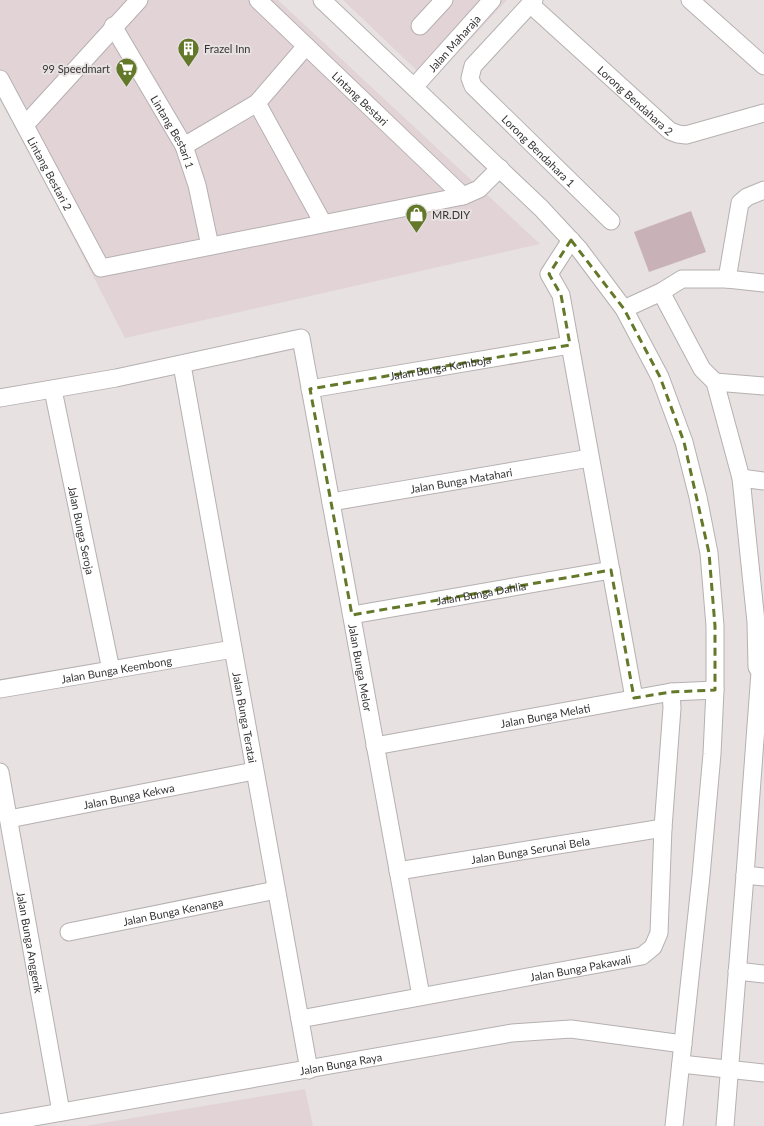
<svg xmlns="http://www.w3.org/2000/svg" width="764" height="1126" font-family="Lato,sans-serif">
<rect width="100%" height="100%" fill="#e7e1e2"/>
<!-- built -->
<path fill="#e2d3d7" d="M 0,0 L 278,0 L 540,244 L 125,338 L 0,95 Z
M 343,0 L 507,0 L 430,83 Z
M 305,1089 L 313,1126 L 85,1126 Z"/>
<!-- grass -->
<path fill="#c8b2b8" d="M 691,211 L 706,252 L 649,272 L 634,232 Z"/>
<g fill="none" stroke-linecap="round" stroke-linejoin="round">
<defs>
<g id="minor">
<path id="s1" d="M 258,0 L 463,196"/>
<path d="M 322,0 L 541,208 L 579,249 L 624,309 L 660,377 L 684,442 L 698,497 L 709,553 L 715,626 L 715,690 L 712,754 L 701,876 L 674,1126"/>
<path id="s2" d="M 534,0 L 473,66 L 470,78 L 473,86 L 611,221"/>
<path d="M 690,0 L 764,66"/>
<path id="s3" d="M 530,4 L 670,131 L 678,134 L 686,135 L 764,113"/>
<path id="s4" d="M 113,26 L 184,146 L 197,185 L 210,246"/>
<path d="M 420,26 L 444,0"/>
<path id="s5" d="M 0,79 L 101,268 L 463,196 L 479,189 L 500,168"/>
<path id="s6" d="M 415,86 L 492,0"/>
<path d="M 257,103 L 323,223"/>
<path d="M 25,125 L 139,0"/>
<path d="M 184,146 L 257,103 L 306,46"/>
<path d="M 571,240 L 549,274 L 561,295 L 634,698"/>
<path d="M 727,279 L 740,203 L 747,197 L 764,190"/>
<path d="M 661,292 L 702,369 L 715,382 L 741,478 L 756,622 L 757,667 L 760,672 L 745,875 L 725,1126"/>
<path d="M 624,309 L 661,292 L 682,279 L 727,279 L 764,283"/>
<path id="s7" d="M 182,365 L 309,1070"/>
<path d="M 715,382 L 764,386"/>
<path id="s8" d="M 310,389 L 570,345"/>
<path id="s9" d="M 53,390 L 111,670"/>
<path id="s10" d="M 0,398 L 116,378 L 301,338 L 421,996"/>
<path d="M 741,478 L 764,481"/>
<path id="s11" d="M 331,502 L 590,458"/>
<path id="s12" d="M 352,615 L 611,570"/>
<path id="s13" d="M 0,689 L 233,649"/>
<path id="s14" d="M 375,746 L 671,692 L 715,690"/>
<path id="s15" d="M 0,772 L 61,1112"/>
<path id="s16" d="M 9,819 L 249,772"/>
<path id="s17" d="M 398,871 L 663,828"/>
<path d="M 745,875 L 764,877"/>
<path id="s18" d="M 69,932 L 276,890"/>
<path d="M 737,971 L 764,974"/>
<path id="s19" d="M 300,1019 L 642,956 L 653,947 L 659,933 L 663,828 L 672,708 L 671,692"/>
<path d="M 681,1064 L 764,1073"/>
<path id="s20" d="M 0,1123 L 512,1033 L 571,1029 L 683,1044"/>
</g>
</defs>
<!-- minor casing -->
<use href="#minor" stroke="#b6b0b1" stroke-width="19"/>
<!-- minor -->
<use href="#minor" stroke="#fff" stroke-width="17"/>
</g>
<!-- marked area -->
<path fill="none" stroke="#637829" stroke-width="3" stroke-dasharray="8 5" stroke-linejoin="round" d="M 571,240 L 624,309 L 660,377 L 684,442 L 709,553 L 715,626 L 715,690 L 671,692 L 634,698 L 611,570 L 352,615 L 310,389 L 570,345 L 561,295 L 549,274 Z"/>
<!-- icons -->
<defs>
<symbol id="building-pin" viewBox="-11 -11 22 30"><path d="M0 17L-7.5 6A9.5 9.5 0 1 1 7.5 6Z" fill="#637829" stroke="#e7e1e2"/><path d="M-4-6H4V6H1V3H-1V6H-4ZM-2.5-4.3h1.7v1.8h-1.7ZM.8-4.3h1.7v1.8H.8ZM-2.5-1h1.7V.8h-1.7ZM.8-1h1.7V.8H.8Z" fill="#fff"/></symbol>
<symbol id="supermarket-pin" viewBox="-11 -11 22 30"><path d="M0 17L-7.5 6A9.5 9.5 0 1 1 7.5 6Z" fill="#637829" stroke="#e7e1e2"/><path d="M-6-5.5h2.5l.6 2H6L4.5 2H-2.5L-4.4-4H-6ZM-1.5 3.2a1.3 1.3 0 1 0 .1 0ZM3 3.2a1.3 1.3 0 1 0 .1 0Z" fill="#fff"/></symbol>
<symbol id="shop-pin" viewBox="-11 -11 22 30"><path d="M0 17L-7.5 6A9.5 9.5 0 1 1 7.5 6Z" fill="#637829" stroke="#e7e1e2"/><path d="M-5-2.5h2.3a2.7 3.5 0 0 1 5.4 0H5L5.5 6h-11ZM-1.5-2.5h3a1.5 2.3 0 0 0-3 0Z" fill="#fff"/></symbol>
</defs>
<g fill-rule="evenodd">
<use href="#building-pin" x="176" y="36" width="25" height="34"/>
<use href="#supermarket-pin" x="114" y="56" width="25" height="34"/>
<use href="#shop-pin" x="404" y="202" width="25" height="34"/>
</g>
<g text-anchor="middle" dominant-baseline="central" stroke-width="4" stroke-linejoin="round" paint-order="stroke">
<!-- street labels -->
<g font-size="11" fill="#363434" stroke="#e7e1e2">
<text stroke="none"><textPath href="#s6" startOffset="58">Jalan Maharaja</textPath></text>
<text stroke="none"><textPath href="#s1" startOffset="142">Lintang Bestari</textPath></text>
<text stroke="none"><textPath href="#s3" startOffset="143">Lorong Bendahara 2</textPath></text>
<text stroke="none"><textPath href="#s4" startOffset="122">Lintang Bestari 1</textPath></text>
<text stroke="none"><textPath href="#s2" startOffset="203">Lorong Bendahara 1</textPath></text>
<text stroke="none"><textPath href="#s5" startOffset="107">Lintang Bestari 2</textPath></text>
<text stroke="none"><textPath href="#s8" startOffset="132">Jalan Bunga Kemboja</textPath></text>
<text stroke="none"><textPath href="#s11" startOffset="132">Jalan Bunga Matahari</textPath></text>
<text stroke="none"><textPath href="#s9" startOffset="143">Jalan Bunga Seroja</textPath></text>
<text stroke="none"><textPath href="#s12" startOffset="131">Jalan Bunga Dahlia</textPath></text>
<text stroke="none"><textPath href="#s10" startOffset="642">Jalan Bunga Melor</textPath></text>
<text stroke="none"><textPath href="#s13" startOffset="118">Jalan Bunga Keembong</textPath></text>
<text stroke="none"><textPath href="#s14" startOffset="173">Jalan Bunga Melati</textPath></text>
<text stroke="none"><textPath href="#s7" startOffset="358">Jalan Bunga Teratai</textPath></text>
<text stroke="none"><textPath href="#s16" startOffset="122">Jalan Bunga Kekwa</textPath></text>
<text stroke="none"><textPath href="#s17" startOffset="134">Jalan Bunga Serunai Bela</textPath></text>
<text stroke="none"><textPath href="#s18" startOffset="106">Jalan Bunga Kenanga</textPath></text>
<text stroke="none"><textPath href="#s15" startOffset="173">Jalan Bunga Anggerik</textPath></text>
<text stroke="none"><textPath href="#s19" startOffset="285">Jalan Bunga Pakawali</textPath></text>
<text stroke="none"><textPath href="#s20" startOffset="346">Jalan Bunga Raya</textPath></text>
</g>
<!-- poi labels -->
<g font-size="11" fill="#363434" stroke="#e7e1e2" text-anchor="start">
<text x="204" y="48">Frazel Inn</text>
<text x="110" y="68" text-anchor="end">99 Speedmart</text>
<text x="432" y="214">MR.DIY</text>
</g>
</g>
</svg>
